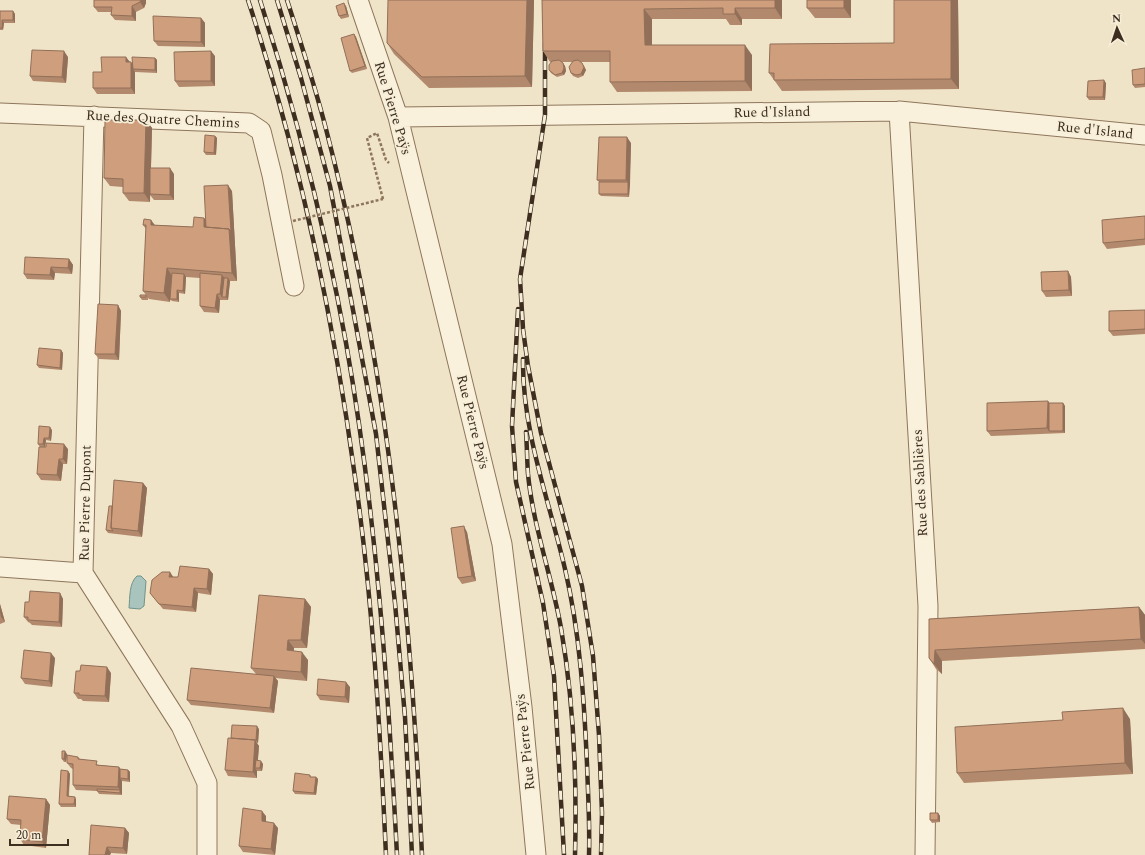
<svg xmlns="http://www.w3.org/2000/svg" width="1145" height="855" font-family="Spectral,serif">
<rect width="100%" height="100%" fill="#f0e4c8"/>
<!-- water -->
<path fill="#a9c4bc" stroke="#6f938a" d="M 137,576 L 141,576 L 146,581 L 144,606 L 140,609 L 129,608 C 130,597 129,583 137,576 Z"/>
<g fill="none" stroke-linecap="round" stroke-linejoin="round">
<defs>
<path id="minor" d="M 358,0 L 398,117 L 502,544 L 522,707 L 536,855
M 899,111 L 928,606 L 925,855
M 0,113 L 249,123 L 261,131 L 272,175 L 294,286
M 94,116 L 83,573 L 181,726 L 207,783 L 207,855
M 398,117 L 899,111 L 1145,135
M 0,567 L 83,573"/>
</defs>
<!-- minor casing -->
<use href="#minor" stroke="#8d765c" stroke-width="21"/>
<!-- path -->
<path stroke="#8d765c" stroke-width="2.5" stroke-dasharray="3 2" stroke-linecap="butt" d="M 383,199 L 367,138 L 377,133 L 386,160 L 389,163"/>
<!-- minor -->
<use href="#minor" stroke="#faf1dc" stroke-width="19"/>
<defs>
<path id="rail" d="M 248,0 C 299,155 333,315 355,477 C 373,602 380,729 386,855
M 260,0 C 296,112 325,227 346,343 C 376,512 388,684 397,855
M 277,0 L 301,78 L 330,186 L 376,434 L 395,603 L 405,717 L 412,855
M 287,0 C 301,43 315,86 326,129 C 388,366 411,612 422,855
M 545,43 L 545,115 L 520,279 L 523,329 L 528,366 L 541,433 L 582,586 L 593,656 L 599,735 L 602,813 L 601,855
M 518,309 L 512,426 L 516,482 L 543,603 L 554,676 L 564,855
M 523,359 C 522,431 549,500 565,569 C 580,633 584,699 587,764 C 588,795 590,825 589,855
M 526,432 C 527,446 527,460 528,474 C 533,526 552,577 561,628 C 574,703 577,780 575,855"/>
</defs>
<!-- rail casing -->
<use href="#rail" stroke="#3d2e20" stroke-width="4.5"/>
<!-- rail -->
<use href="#rail" stroke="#f7eed8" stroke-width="3" stroke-dasharray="9" stroke-linecap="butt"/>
<!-- path-bridge -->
<path stroke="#8d765c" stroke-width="2.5" stroke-dasharray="3 2" stroke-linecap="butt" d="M 293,221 L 383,199"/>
</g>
<!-- wall -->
<path fill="#b2896c" d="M 94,0 L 146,0 L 146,3 L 144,8 L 136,12 L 136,21 L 115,20 L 111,15 L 111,12 L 98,12 L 94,7 Z
M 534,0 L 532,87 L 429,88 L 394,54 L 387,43 Z
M 542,0 L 782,0 L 782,19 L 742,19 L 742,25 L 730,25 L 726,19 L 652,19 L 652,45 L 752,55 L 752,91 L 617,92 L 610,82 L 610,62 L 580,62 L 584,66 L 586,70 L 583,76 L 578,78 L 573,76 L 571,73 L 572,62 L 561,62 L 565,66 L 566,71 L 564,75 L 557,77 L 551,73 L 549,70 L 551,62 L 550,62 L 543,51 Z
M 851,0 L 851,18 L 815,18 L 807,8 Z
M 958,0 L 959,89 L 782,91 L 769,73 L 894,43 Z
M 346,6 L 349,17 L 341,19 L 339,16 Z
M 0,11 L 13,11 L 15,14 L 15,23 L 4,23 L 3,30 L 0,30 Z
M 201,18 L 205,23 L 205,47 L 158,46 L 154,41 Z
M 354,34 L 356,37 L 367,69 L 352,73 L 350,71 Z
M 215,56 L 215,86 L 179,87 L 175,81 Z
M 68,57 L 66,83 L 33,81 L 30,76 Z
M 155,58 L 157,60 L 157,73 L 135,72 L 135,94 L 97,94 L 93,88 L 102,72 L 130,62 L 132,65 Z
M 1145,68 L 1145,87 L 1135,88 L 1133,85 Z
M 1106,83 L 1105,100 L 1089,100 L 1087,97 Z
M 146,120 L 152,128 L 151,168 L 174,174 L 174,200 L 154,200 L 150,195 L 150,202 L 129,201 L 123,193 L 123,187 L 110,186 L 104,178 Z
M 215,136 L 217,138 L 216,155 L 206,155 L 204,152 Z
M 631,143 L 629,197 L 601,196 L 599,194 L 599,182 L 597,180 Z
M 232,191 L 237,281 L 230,281 L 228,300 L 220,300 L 219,313 L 204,312 L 200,306 L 200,278 L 186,277 L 185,294 L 179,293 L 179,302 L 172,301 L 170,299 L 171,286 L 170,302 L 149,299 L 143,291 L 146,229 L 143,225 L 151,220 L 155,225 L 193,227 L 204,218 L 206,220 Z
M 1145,216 L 1145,245 L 1107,249 L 1103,243 Z
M 69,259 L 73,265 L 72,274 L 55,273 L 54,280 L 27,279 L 24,274 Z
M 1068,271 L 1071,277 L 1072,296 L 1046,297 L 1042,291 Z
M 146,295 L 148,297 L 148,300 L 142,300 L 140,297 Z
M 118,305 L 121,311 L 119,360 L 99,359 L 95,354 Z
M 1145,310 L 1145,334 L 1113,336 L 1109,331 Z
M 61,350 L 63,353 L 62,370 L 39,368 L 37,365 Z
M 1048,401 L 1049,403 L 1063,403 L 1065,406 L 1065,433 L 991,436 L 987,431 Z
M 52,430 L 51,441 L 46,440 L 45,447 L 40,447 L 38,444 Z
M 68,449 L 67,464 L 63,464 L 61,481 L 41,480 L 37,474 Z
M 143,483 L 147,488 L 142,537 L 108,533 L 106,530 L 112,506 Z
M 467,532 L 476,581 L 462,584 L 458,578 Z
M 209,569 L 213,574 L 211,595 L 198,593 L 196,612 L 163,609 L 150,593 L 173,577 L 178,577 Z
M 60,593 L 63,599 L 62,627 L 32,625 L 30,623 L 28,622 L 24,617 L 29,602 Z
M 305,599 L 311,607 L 307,648 L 294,648 L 294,651 L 308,660 L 307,681 L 275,678 L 278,681 L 274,713 L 191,705 L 187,700 L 256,674 L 251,668 Z
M 0,604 L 5,622 L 0,624 Z
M 1139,607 L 1145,615 L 1145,649 L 942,661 L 942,674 L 936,669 L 929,658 L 929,619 Z
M 55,658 L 52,687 L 25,684 L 21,678 Z
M 111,673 L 109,702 L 83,701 L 81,699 L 78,699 L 74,693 Z
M 350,687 L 349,703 L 320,700 L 317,695 Z
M 1130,719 L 1133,774 L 964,783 L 957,773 Z
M 259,729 L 258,743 L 256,742 L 259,746 L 258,760 L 263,764 L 262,771 L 257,771 L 257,778 L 228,776 L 225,770 L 231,738 Z
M 67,754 L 66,762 L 64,762 L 62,759 Z
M 78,757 L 80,759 L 99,765 L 119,767 L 120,769 L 128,770 L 130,772 L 130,782 L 122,781 L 122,795 L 99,794 L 97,791 L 76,790 L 73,785 L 73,769 L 71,768 L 67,763 Z
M 68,771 L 70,774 L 69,796 L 75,797 L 76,800 L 76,807 L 61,807 L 59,804 Z
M 310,775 L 311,777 L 316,777 L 318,779 L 316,795 L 295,794 L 293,791 Z
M 46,799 L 50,805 L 46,848 L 24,845 L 20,839 L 21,825 L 11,824 L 7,819 Z
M 938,813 L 940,816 L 940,822 L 932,823 L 930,820 Z
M 266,816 L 266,822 L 278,828 L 275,855 L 243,852 L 239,846 Z
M 125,828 L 129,833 L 127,854 L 111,853 L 110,855 L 89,855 Z"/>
<!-- shaded-wall -->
<path fill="#916f58" d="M 141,0 L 146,0 L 146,3 L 144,8 L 140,2 Z
M 527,0 L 534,0 L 532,87 L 525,76 Z
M 775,0 L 782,0 L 782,19 L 775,8 Z
M 844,0 L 851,0 L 851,18 L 844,8 Z
M 951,0 L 958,0 L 959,89 L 951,79 Z
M 344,3 L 346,6 L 349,17 L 347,14 Z
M 132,6 L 136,12 L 136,21 L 132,16 Z
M 735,8 L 742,19 L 742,25 L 735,14 Z
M 644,9 L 652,19 L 652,56 L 645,45 Z
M 13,11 L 15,14 L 15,23 L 13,20 Z
M 201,18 L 205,23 L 205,47 L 201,42 Z
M 2,20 L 4,23 L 3,30 L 2,28 Z
M 354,34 L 356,37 L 367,69 L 365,66 Z
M 745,45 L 752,55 L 752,91 L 745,81 Z
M 64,51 L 68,57 L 66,83 L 62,77 Z
M 211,51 L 215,56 L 215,86 L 211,81 Z
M 126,57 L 130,62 L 126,62 Z
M 155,58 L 157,60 L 157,73 L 155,70 Z
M 131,62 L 135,68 L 133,69 L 135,72 L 135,94 L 131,88 Z
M 563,63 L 565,66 L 566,71 L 564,75 L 562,73 Z
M 582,63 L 586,70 L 583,76 L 581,74 Z
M 1104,80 L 1106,83 L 1105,100 L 1103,97 Z
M 146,120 L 152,128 L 150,202 L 144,193 Z
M 215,136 L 217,138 L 216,155 L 214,153 Z
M 627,137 L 631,143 L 630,185 L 626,180 Z
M 170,168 L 174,174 L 174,200 L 170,195 Z
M 628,182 L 630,185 L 629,197 L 628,194 Z
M 228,185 L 232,191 L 237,281 L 232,273 L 229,229 Z
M 204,218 L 210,226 L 210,230 L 204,227 Z
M 151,220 L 156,228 L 151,225 Z
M 69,259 L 73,265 L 72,274 L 68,268 Z
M 51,267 L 55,273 L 54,280 L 50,275 Z
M 167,268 L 172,276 L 170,302 L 164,293 Z
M 1068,271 L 1071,277 L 1072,296 L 1069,290 Z
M 184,274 L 186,277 L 185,294 L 183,291 Z
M 222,275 L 226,280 L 222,297 L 220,294 Z
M 228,278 L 230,281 L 228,300 L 226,297 Z
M 177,290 L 179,293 L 179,302 L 177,299 Z
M 217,294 L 220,300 L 219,313 L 215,308 Z
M 118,305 L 121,311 L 119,360 L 115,354 Z
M 61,350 L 63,353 L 62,370 L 60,368 Z
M 1048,401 L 1051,406 L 1049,431 L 1047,428 Z
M 1063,403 L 1065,406 L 1065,433 L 1063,431 Z
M 50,427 L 52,430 L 51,441 L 49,438 Z
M 44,438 L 46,440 L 45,447 L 43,444 Z
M 64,444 L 68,449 L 67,464 L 63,459 Z
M 59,459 L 63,464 L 61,481 L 57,475 Z
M 143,483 L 147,488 L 142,537 L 138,531 Z
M 464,526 L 467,532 L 476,581 L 472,576 Z
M 209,569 L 213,574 L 211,595 L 207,589 Z
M 170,572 L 174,578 L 169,577 Z
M 194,588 L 198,593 L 196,612 L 192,607 Z
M 60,593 L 63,599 L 62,627 L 59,622 Z
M 305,599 L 311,607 L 307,648 L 301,640 Z
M 0,604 L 5,622 L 1,617 L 0,612 Z
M 1139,607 L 1145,615 L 1145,644 L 1141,639 Z
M 288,640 L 294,648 L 293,659 L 287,650 Z
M 935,650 L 942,661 L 942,674 L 934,664 Z
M 302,652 L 308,660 L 307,681 L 301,672 Z
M 51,653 L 55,658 L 52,687 L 49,681 Z
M 107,667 L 111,673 L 109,702 L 105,696 Z
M 274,676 L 278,681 L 274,713 L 270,708 Z
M 346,682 L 350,687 L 349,703 L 345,697 Z
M 1123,708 L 1130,719 L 1133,774 L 1125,763 Z
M 257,726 L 259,729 L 258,743 L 256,740 Z
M 255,740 L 259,746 L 257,768 L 255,768 L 257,771 L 257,778 L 253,772 Z
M 65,751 L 67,754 L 66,762 L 64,759 Z
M 261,761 L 263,764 L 262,771 L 260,768 Z
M 119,767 L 122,772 L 120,778 L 122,781 L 122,795 L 120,793 L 120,790 L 118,787 Z
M 128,770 L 130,772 L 130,782 L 128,779 Z
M 68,771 L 70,774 L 68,799 L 67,796 Z
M 316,777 L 318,779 L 316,795 L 314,793 Z
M 75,797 L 76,800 L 76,807 L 74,804 Z
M 46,799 L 50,805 L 46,848 L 42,842 Z
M 262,811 L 266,816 L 266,827 L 262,821 Z
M 938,813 L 940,816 L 940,822 L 938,820 Z
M 274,823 L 278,828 L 275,855 L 271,849 Z
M 125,828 L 129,833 L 127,854 L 123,848 Z
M 107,847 L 111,853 L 110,855 L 105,855 Z"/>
<!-- building -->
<path fill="#cf9f7d" stroke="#916f58" d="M 94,0 L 141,0 L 140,2 L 132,6 L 132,16 L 111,15 L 112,7 L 94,7 Z
M 388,0 L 527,0 L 525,76 L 422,77 L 387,43 Z
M 542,0 L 775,0 L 775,8 L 735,8 L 735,14 L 723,14 L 723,8 L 644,9 L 645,45 L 745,45 L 745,81 L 610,82 L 610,51 L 543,51 Z
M 807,0 L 844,0 L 844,8 L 807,8 Z
M 894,0 L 951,0 L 951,79 L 774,80 L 774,73 L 769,73 L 770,44 L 894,43 Z
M 344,3 L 347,14 L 339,16 L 336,6 Z
M 0,11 L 13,11 L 13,20 L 2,20 L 2,28 L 0,28 Z
M 153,16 L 201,18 L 201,42 L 154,41 Z
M 354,34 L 365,66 L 350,71 L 341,38 Z
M 32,50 L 64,51 L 62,77 L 30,76 Z
M 211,51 L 211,81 L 175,81 L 174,52 Z
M 101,57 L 126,57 L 126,62 L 131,62 L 131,88 L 93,88 L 93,72 L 102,72 Z
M 132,57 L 155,58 L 155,70 L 133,69 Z
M 559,60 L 563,63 L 564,68 L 562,73 L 555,75 L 549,70 L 549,65 L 552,61 Z
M 578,60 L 582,63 L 584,67 L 581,74 L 576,75 L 571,73 L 569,67 L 573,61 Z
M 1145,68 L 1145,84 L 1133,85 L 1132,70 Z
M 1104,80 L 1103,97 L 1087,97 L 1088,81 Z
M 105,120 L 146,120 L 144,193 L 123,193 L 123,179 L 104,178 Z
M 205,135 L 215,136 L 214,153 L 204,152 Z
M 599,137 L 627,137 L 626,180 L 597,180 Z
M 150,168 L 170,168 L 170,195 L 150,194 Z
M 599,182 L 628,182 L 628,194 L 599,194 Z
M 228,185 L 231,231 L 229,229 L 206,227 L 204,186 Z
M 1145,216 L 1145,239 L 1103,243 L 1102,220 Z
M 194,217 L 204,218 L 204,227 L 229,229 L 232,273 L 167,268 L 164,293 L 143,291 L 146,225 L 143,225 L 144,219 L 151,220 L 151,225 L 193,227 Z
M 25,257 L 69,259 L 68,268 L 51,267 L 50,275 L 24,274 Z
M 1068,271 L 1069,290 L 1042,291 L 1041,272 Z
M 172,273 L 184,274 L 183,291 L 177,290 L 177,299 L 170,299 Z
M 200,273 L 222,275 L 220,294 L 217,294 L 215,308 L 200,306 Z
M 224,278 L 228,278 L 226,297 L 222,297 Z
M 140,295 L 146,295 L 146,297 L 140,297 Z
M 98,304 L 118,305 L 115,354 L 95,354 Z
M 1145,310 L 1145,329 L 1109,331 L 1109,311 Z
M 39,348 L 61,350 L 60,368 L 37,365 Z
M 1048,401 L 1047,428 L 987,431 L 987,403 Z
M 1049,403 L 1063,403 L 1063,431 L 1049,431 Z
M 39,426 L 50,427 L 49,438 L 44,438 L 43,444 L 38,444 Z
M 46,443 L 64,444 L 63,459 L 59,459 L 57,475 L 37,474 L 39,447 L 46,447 Z
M 114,480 L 143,483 L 138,531 L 111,528 Z
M 109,506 L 112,506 L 111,528 L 113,531 L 106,530 Z
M 464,526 L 472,576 L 458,578 L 451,528 Z
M 180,566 L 209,569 L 207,589 L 194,588 L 192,607 L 159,604 L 150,593 L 152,580 L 162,572 L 170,572 L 169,577 L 178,577 Z
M 30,591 L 60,593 L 59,622 L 28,620 L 28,617 L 24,617 L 25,602 L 29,602 Z
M 259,595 L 305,599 L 301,640 L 288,640 L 287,650 L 302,652 L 301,672 L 251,668 Z
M 1139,607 L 1141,639 L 935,650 L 934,664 L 929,658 L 929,619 Z
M 24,650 L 51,653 L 49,681 L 21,678 Z
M 81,665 L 107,667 L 105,696 L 79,695 L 79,693 L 74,693 L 76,671 L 80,671 Z
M 191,668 L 274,676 L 270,708 L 187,700 Z
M 318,679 L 346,682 L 345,697 L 317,695 Z
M 1123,708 L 1125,763 L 957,773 L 955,727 L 1063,720 L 1062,712 Z
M 232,725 L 257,726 L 256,740 L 231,738 Z
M 228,738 L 255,740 L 253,772 L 225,770 Z
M 62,751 L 65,751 L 64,759 L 62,759 Z
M 67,755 L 78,757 L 78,759 L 97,761 L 96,765 L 119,767 L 118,787 L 73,785 L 73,764 L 67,763 Z
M 256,760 L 261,761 L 260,768 L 255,768 Z
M 120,769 L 128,770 L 128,779 L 120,778 Z
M 61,770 L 68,771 L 67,796 L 75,797 L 74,804 L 59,804 Z
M 295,773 L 310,775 L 310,777 L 316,777 L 314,793 L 293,791 Z
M 97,789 L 120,790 L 120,793 L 97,791 Z
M 9,796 L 46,799 L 42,842 L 20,839 L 21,820 L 7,819 Z
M 243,808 L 262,811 L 262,821 L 274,823 L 271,849 L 239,846 Z
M 930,813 L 938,813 L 938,820 L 930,820 Z
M 91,825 L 125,828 L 123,848 L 107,847 L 105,855 L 89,855 Z"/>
<g text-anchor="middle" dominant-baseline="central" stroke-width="3.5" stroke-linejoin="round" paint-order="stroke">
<!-- street labels -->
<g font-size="14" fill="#3d2e20" stroke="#f7eed8">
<text transform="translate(393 108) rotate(73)">Rue Pierre Paÿs</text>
<text transform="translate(772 112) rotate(-1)">Rue d'Island</text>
<text transform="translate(163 119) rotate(3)">Rue des Quatre Chemins</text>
<text transform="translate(1095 130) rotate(6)">Rue d'Island</text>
<text transform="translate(473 422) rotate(76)">Rue Pierre Paÿs</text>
<text transform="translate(920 483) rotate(-93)">Rue des Sablières</text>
<text transform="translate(85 503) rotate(-89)">Rue Pierre Dupont</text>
<text transform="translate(525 742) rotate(-96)">Rue Pierre Paÿs</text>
</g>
</g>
<!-- north arrow -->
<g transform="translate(1117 28) rotate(357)" stroke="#f7eed8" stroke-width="3" paint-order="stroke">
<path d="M0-3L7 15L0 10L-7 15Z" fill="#3d2e20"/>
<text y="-6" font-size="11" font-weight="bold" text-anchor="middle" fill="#3d2e20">N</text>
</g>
<!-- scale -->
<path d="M10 839v6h58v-6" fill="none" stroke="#3d2e20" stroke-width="2"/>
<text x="16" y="839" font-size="12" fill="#3d2e20" stroke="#f7eed8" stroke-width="3" paint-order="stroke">20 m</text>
</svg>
